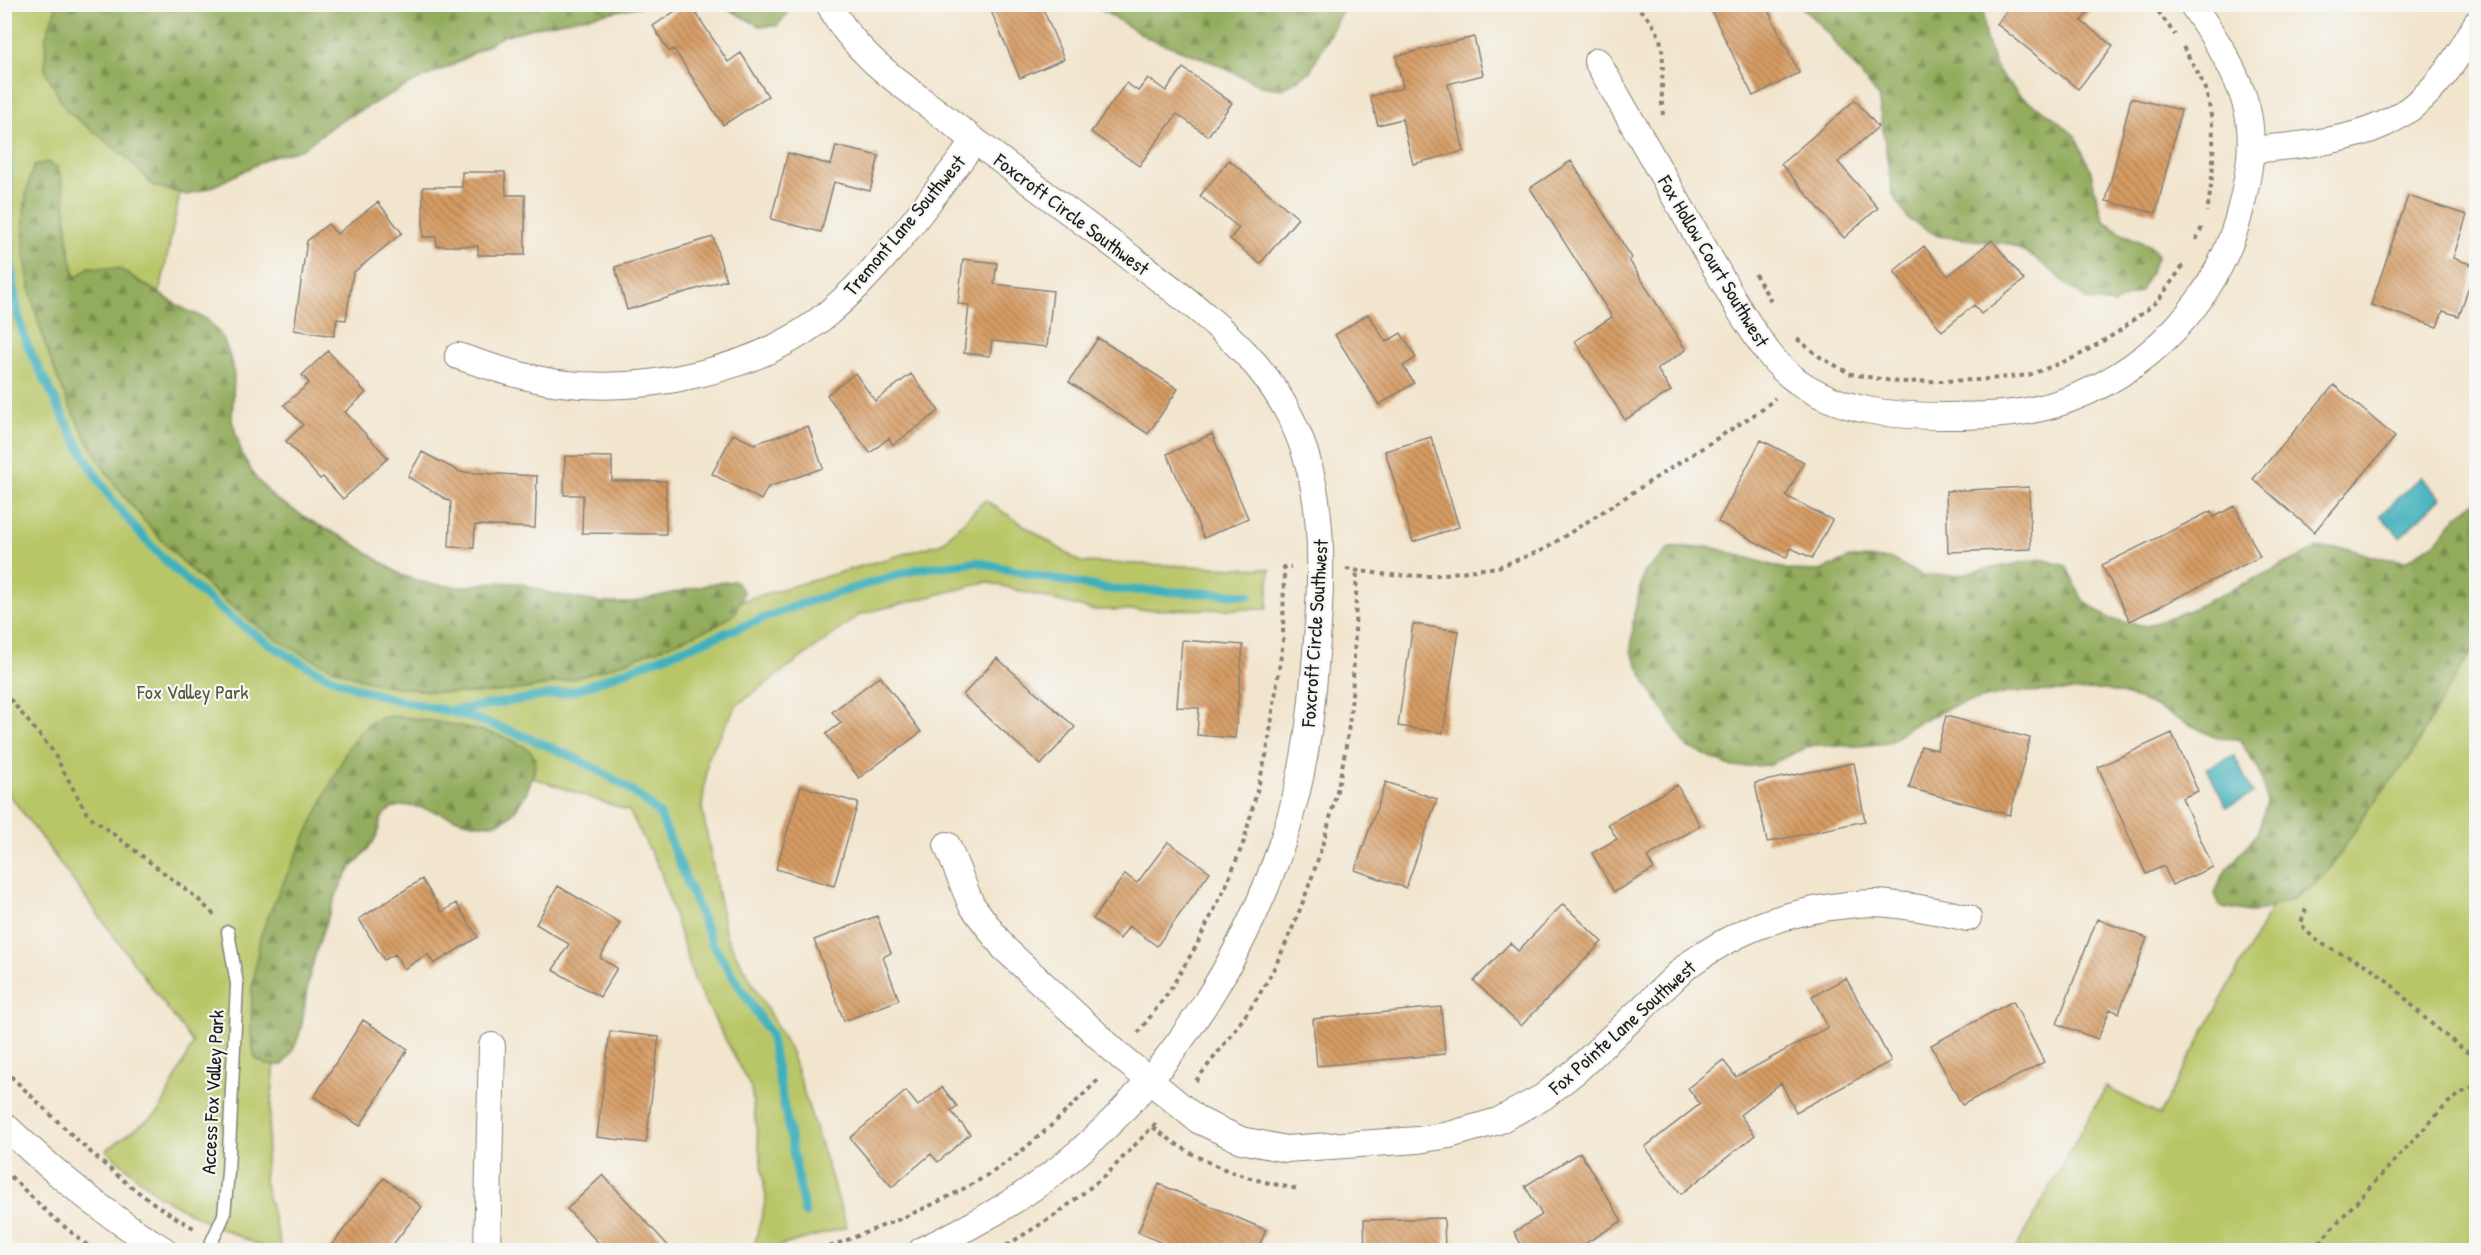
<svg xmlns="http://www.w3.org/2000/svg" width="2481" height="1255" font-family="'Patrick Hand',sans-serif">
<defs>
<pattern id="forest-firs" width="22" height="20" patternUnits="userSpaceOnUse" patternTransform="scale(1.5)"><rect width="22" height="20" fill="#92ab5c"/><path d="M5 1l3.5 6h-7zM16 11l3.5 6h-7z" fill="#768a4b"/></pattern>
<pattern id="building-back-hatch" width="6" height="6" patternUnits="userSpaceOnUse" patternTransform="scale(1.5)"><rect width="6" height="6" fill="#d59b63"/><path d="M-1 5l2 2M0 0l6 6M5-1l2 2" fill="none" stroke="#ac7e51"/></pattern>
</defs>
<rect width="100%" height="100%" fill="#f6f6f2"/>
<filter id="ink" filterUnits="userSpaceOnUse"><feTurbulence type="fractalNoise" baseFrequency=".0167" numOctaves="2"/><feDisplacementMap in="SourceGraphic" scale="12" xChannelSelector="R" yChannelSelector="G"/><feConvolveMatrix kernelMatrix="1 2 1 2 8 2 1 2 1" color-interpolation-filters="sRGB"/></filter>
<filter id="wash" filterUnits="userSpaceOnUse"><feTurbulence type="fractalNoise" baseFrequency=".008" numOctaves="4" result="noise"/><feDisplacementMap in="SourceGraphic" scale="24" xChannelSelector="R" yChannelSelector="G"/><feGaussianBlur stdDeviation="1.35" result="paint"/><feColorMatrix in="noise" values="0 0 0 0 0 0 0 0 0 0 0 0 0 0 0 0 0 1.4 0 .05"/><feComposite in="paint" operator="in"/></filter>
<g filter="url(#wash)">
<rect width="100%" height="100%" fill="#f2e5ce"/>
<!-- green -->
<path fill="#b9c668" stroke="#6a7142" stroke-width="1.5" d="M 4,5 L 267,5 L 201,89 L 151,336 L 247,503 L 438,625 L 611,638 L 942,543 L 985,500 L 1080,562 L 1270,569 L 1267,609 L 1092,610 L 987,582 L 861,614 L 737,705 L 708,757 L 702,808 L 726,936 L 791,1052 L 847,1227 L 765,1250 L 753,1250 L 766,1199 L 751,1088 L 695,982 L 660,870 L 629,811 L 528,776 L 393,752 L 285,954 L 264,1181 L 282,1250 L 270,1250 L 207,1222 L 159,1196 L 106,1150 L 159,1112 L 193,1043 L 5,789 Z
M 2476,529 L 2476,1250 L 2015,1250 L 2106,1087 L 2159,1115 Z"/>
<!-- forest -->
<path fill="url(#forest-firs)" stroke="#57643c" stroke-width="1.5" d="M 57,5 L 57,4 L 648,5 L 545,25 L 503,36 L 455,64 L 416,81 L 338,122 L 302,149 L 271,157 L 212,187 L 187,195 L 154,186 L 127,158 L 66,110 L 45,70 L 46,36 Z
M 721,5 L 786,5 L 788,13 L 777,26 L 759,26 Z
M 1093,5 L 1345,4 L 1345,5 L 1310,72 L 1282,89 L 1261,86 L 1210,61 L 1148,38 Z
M 1800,5 L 1983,5 L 1985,36 L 1997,70 L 2020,96 L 2052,116 L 2075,136 L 2090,168 L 2097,200 L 2105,222 L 2125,235 L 2149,245 L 2158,255 L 2141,291 L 2113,304 L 2087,300 L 2034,257 L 2010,244 L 1938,236 L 1908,219 L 1892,192 L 1878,96 L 1825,30 Z
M 46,162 L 58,168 C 70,203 63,242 76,278 L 89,267 L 120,269 L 184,309 L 207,319 L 223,338 L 230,357 L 234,375 L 232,420 L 242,454 L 255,477 L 274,498 L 318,525 L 348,540 L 401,575 L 429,584 L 462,587 L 493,582 L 519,583 L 549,593 L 603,603 L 629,603 L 715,583 L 735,581 L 744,592 L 735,613 L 718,625 C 615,667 527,707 413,689 C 400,687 385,686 372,682 C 323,668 279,644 240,613 C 193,576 141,522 108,474 C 57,400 0,252 34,166 Z
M 2476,502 L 2476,645 L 2447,690 L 2410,757 L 2368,810 L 2333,865 L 2313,886 L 2293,899 L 2254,913 L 2219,906 L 2215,893 L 2224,873 L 2257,834 L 2267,802 L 2260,772 L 2239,739 L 2216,738 L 2142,700 L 2106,690 L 2011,692 L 1953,706 L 1911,726 L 1889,743 L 1857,746 L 1813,745 L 1768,765 L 1732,767 L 1687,747 L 1648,686 L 1631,651 L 1634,614 L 1644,573 L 1670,548 L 1711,547 L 1789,570 L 1820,571 L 1850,558 L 1891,559 L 1922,575 L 1956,575 L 2041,559 L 2066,566 L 2083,600 L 2110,619 L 2147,626 L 2192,609 L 2318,548 L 2347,548 L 2374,557 L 2406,561 L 2437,541 L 2458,515 Z
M 393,716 C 419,719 526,732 534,757 C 537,766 533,775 530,783 C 526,795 515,814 504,820 C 468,840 401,779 381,820 C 379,825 378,832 376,837 C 370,850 356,860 348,873 C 342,881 338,892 334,901 C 324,926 315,953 309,979 C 301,1014 307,1034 283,1065 L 267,1065 L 255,1058 L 251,1036 L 252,989 L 260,937 L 275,900 L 348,748 C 362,729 369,718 393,716 Z"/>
<!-- water -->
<path fill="#40b0bb" stroke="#2e666c" stroke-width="1.5" d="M 2421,477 L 2441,498 L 2400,537 L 2380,515 Z
M 2234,755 L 2253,794 L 2226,807 L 2207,768 Z"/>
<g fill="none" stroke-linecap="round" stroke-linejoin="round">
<!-- stream -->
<path stroke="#40b0bb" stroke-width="9" d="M 4,90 C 13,171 0,254 23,333 C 29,353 42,373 51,392 C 67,425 85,460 106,491 C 168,578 281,669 385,697 C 406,703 428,706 448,711 C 513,729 614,767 660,815 L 712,943 L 770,1034 L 805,1213
M 451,711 L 574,691 L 801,604 L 917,569 L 978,562 L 1037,576 L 1108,589 L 1249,595"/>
</g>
<g id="blocks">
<!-- building -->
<path fill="url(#building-back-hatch)" d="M 686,4 L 690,4 L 728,62 L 741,53 L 768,96 L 723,125 L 674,49 L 669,52 L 653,26 Z
M 988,4 L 1041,4 L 1064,59 L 1020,78 Z
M 1708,4 L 1765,4 L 1799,73 L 1753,96 Z
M 2012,4 L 2095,4 L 2081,21 L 2113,46 L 2078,89 L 1997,24 Z
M 1474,37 L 1483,75 L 1448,84 L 1464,151 L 1413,164 L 1402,119 L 1378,125 L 1370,96 L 1403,88 L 1396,56 Z
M 1183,68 L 1232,103 L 1208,136 L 1177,114 L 1139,166 L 1091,132 L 1126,83 L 1138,91 L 1148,78 L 1166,91 Z
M 2131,98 L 2181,110 L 2156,213 L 2106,201 Z
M 1855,100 L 1878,127 L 1838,162 L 1878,208 L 1844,238 L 1781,164 Z
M 836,146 L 879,156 L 870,191 L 834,182 L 821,232 L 771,219 L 788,153 L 831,165 Z
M 1229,160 L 1298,218 L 1260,264 L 1230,239 L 1239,228 L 1200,196 Z
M 1571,161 L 1632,258 L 1629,260 L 1686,350 L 1657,369 L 1671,391 L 1625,420 L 1575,341 L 1612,317 L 1530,188 Z
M 462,172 L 505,172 L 506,195 L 525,195 L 525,255 L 478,255 L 478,246 L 437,246 L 436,237 L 423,237 L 423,187 L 462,187 Z
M 2408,196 L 2467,215 L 2453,258 L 2476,266 L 2459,316 L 2443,311 L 2437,327 L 2371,305 Z
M 378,202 L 402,233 L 353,273 L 346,320 L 337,319 L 334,336 L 294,330 L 307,241 L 328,224 L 337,234 Z
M 713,237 L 726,280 L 627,310 L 615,267 Z
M 1992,240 L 2024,280 L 1981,314 L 1974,305 L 1942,331 L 1894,271 L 1924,246 L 1948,276 Z
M 963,259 L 997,263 L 994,284 L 1053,291 L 1047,347 L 992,341 L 990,356 L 964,353 L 969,305 L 958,304 Z
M 1368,314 L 1386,342 L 1401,333 L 1416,358 L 1403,366 L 1414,383 L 1379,405 L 1335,335 Z
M 1098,338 L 1178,389 L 1148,434 L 1069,382 Z
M 328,351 L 366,393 L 345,412 L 388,458 L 343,499 L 323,477 L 320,479 L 286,441 L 303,425 L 284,405 L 309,383 L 302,375 Z
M 855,373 L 875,401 L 911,374 L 939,411 L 893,445 L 889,438 L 870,453 L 827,395 Z
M 2334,385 L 2395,437 L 2314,532 L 2253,479 Z
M 808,426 L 823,468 L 768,487 L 761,500 L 712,474 L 733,434 L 754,444 Z
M 1212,434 L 1248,518 L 1204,538 L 1167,454 Z
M 1431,437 L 1459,527 L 1413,542 L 1385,451 Z
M 1761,440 L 1804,462 L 1786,496 L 1832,520 L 1812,558 L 1791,548 L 1786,558 L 1718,522 Z
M 422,452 L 460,472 L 537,476 L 535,528 L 475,525 L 474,548 L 449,547 L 451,502 L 408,477 Z
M 565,456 L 612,457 L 612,481 L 666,481 L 666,534 L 582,533 L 583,495 L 564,495 Z
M 2029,487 L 2031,549 L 1948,552 L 1946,491 Z
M 2235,506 L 2260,557 L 2130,621 L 2102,565 L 2211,511 L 2214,517 Z
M 1413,624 L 1459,631 L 1443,733 L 1398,726 Z
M 1182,640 L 1243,645 L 1235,738 L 1197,735 L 1199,708 L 1177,707 Z
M 997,658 L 1075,727 L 1041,765 L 963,695 Z
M 880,676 L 921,732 L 859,778 L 826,734 L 841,723 L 832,712 Z
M 1946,716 L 2030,738 L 2010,815 L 1909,788 L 1921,746 L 1937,750 Z
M 2172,733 L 2198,791 L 2182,798 L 2213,867 L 2172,885 L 2164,866 L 2146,874 L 2098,767 Z
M 1854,763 L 1865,821 L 1767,842 L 1755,783 Z
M 1386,782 L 1437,799 L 1406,888 L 1355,870 Z
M 1677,785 L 1700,826 L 1647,857 L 1654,869 L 1614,892 L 1592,853 L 1617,839 L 1608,824 Z
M 801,786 L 858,803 L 834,886 L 776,869 Z
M 1168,842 L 1210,872 L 1157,946 L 1129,926 L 1120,939 L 1093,919 L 1125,874 L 1137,883 Z
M 422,879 L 442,912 L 456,903 L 478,937 L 434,964 L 428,954 L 404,969 L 395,954 L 384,960 L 359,919 Z
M 558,886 L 620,923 L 600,958 L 617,968 L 600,997 L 553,970 L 569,944 L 536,924 Z
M 1563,904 L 1602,942 L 1521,1026 L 1474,981 L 1510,943 L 1518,951 Z
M 877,916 L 891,953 L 883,957 L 899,1000 L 844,1021 L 814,940 Z
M 2097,919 L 2147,938 L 2119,1013 L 2110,1009 L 2098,1039 L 2057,1024 Z
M 1846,978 L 1891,1061 L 1796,1112 L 1781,1083 L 1740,1115 L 1755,1135 L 1681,1194 L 1645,1147 L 1700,1104 L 1688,1088 L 1723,1060 L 1736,1077 L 1828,1027 L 1812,996 Z
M 2013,1001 L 2044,1062 L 1962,1105 L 1931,1045 Z
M 1441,1007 L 1445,1054 L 1317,1066 L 1313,1019 Z
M 363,1020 L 408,1049 L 360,1126 L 314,1097 Z
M 610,1031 L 659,1037 L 646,1143 L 597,1137 Z
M 942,1087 L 957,1106 L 951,1111 L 970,1134 L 938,1162 L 931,1154 L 892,1187 L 850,1138 L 906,1091 L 918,1106 Z
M 1580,1152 L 1622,1221 L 1573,1251 L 1525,1251 L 1514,1232 L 1542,1215 L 1525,1186 Z
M 603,1175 L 673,1251 L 606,1251 L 567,1209 Z
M 384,1178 L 422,1207 L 388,1251 L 327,1251 Z
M 1159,1184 L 1266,1230 L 1257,1251 L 1179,1251 L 1138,1232 Z
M 1444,1218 L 1445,1251 L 1365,1251 L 1364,1220 Z"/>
</g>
</g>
<g filter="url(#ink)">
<use href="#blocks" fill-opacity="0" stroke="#878075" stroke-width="1.5"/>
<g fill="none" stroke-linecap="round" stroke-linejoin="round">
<defs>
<path id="lane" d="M 208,1250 L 224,1215 L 228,1172 L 237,984 L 228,932"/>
<path id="street" d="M 829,4 C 854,54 901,84 944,117 C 1004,163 1065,209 1126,254 C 1171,288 1219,322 1256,365 C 1322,443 1324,529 1318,626 C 1314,682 1310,740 1296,795 C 1262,933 1174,1077 1061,1167 C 1018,1201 972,1227 922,1250
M 1597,61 L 1740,311 C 1756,335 1773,365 1797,381 C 1841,412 1893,416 1945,416 C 1980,416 2019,415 2053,405 C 2146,376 2219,301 2241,207 C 2249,174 2255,142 2247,109 C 2237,70 2214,37 2192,4
M 2252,150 C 2366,139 2419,132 2476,24
M 458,356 C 491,367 524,378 559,383 C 644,394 761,370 827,314 C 885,266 929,200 975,141
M 947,845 L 971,904 L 1004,948 L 1121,1057 L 1198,1120 L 1241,1140 L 1286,1149 L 1418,1140 L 1449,1135 L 1498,1121 L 1543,1097 L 1577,1070 L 1688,965 C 1735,932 1774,916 1831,907 C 1846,905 1862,903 1877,903 C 1908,905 1938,911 1968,918
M 4,1125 C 54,1172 105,1215 164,1250
M 487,1250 L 492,1046"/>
</defs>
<!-- lane casing -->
<use href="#lane" stroke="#878075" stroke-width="15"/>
<!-- street casing -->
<use href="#street" stroke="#878075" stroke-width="28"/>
<!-- path -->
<path stroke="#878075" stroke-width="4" stroke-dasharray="4.5 4.5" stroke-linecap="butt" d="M 1633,4 C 1678,40 1657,66 1663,115
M 2153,4 L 2175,35
M 2183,47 C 2191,61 2201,76 2206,92 C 2217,132 2214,173 2207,212
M 2196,240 L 2203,225
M 1755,274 L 1771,301
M 1797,339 L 1820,357 L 1851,374 L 1898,382 L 1979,380 L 2029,375 L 2076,357 L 2118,332 L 2157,302 L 2185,263
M 1346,569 L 1389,575 L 1429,576 L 1498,567 L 1543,550 L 1763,409 L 1775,398
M 4,692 L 52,750 L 87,814 L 197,898 L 216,917
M 2306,909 L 2301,923 C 2316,949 2350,954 2374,970 C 2393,984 2408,1002 2425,1018 C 2441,1032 2458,1046 2476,1058
M 1138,1033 L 1168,993 L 1195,948 L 1226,886 L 1244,841 L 1267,752 L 1283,642 L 1284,567 L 1291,567
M 4,1070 C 64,1126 121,1189 194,1228
M 1196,1081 C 1222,1046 1252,1011 1272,972 C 1310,898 1344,789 1351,706 C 1355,661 1355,615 1357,569
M 1153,1127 C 1200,1164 1239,1178 1298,1189
M 4,1170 L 48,1213 L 93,1250
M 821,1250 C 875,1229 930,1209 981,1179 C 1025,1153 1064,1114 1100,1078
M 999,1250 L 1057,1214 L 1107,1174 L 1156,1123
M 2314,1250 L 2332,1228 L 2449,1102 L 2463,1092 L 2476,1086"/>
<!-- lane -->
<use href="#lane" stroke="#fff" stroke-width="12"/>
<!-- street -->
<use href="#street" stroke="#fff" stroke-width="26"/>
</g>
</g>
<g text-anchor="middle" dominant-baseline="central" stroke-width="4.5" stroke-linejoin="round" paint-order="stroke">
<!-- street labels -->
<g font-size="20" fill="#1c1c1c" stroke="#f6f6f2">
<text transform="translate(1072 214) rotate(37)">Foxcroft Circle Southwest</text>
<text transform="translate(904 225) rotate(-50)">Tremont Lane Southwest</text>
<text transform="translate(1714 261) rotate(59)">Fox Hollow Court Southwest</text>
<text transform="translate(1314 633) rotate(-86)">Foxcroft Circle Southwest</text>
<text transform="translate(1622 1027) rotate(-42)">Fox Pointe Lane Southwest</text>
<text transform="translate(212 1092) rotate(-87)">Access Fox Valley Park</text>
</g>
<!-- park labels -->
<g font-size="20" fill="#535837" stroke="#f6f6f2">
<text x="193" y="691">Fox Valley Park</text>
</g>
</g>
<!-- margin -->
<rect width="2481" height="1255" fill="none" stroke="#f6f6f2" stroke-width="24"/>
</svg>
